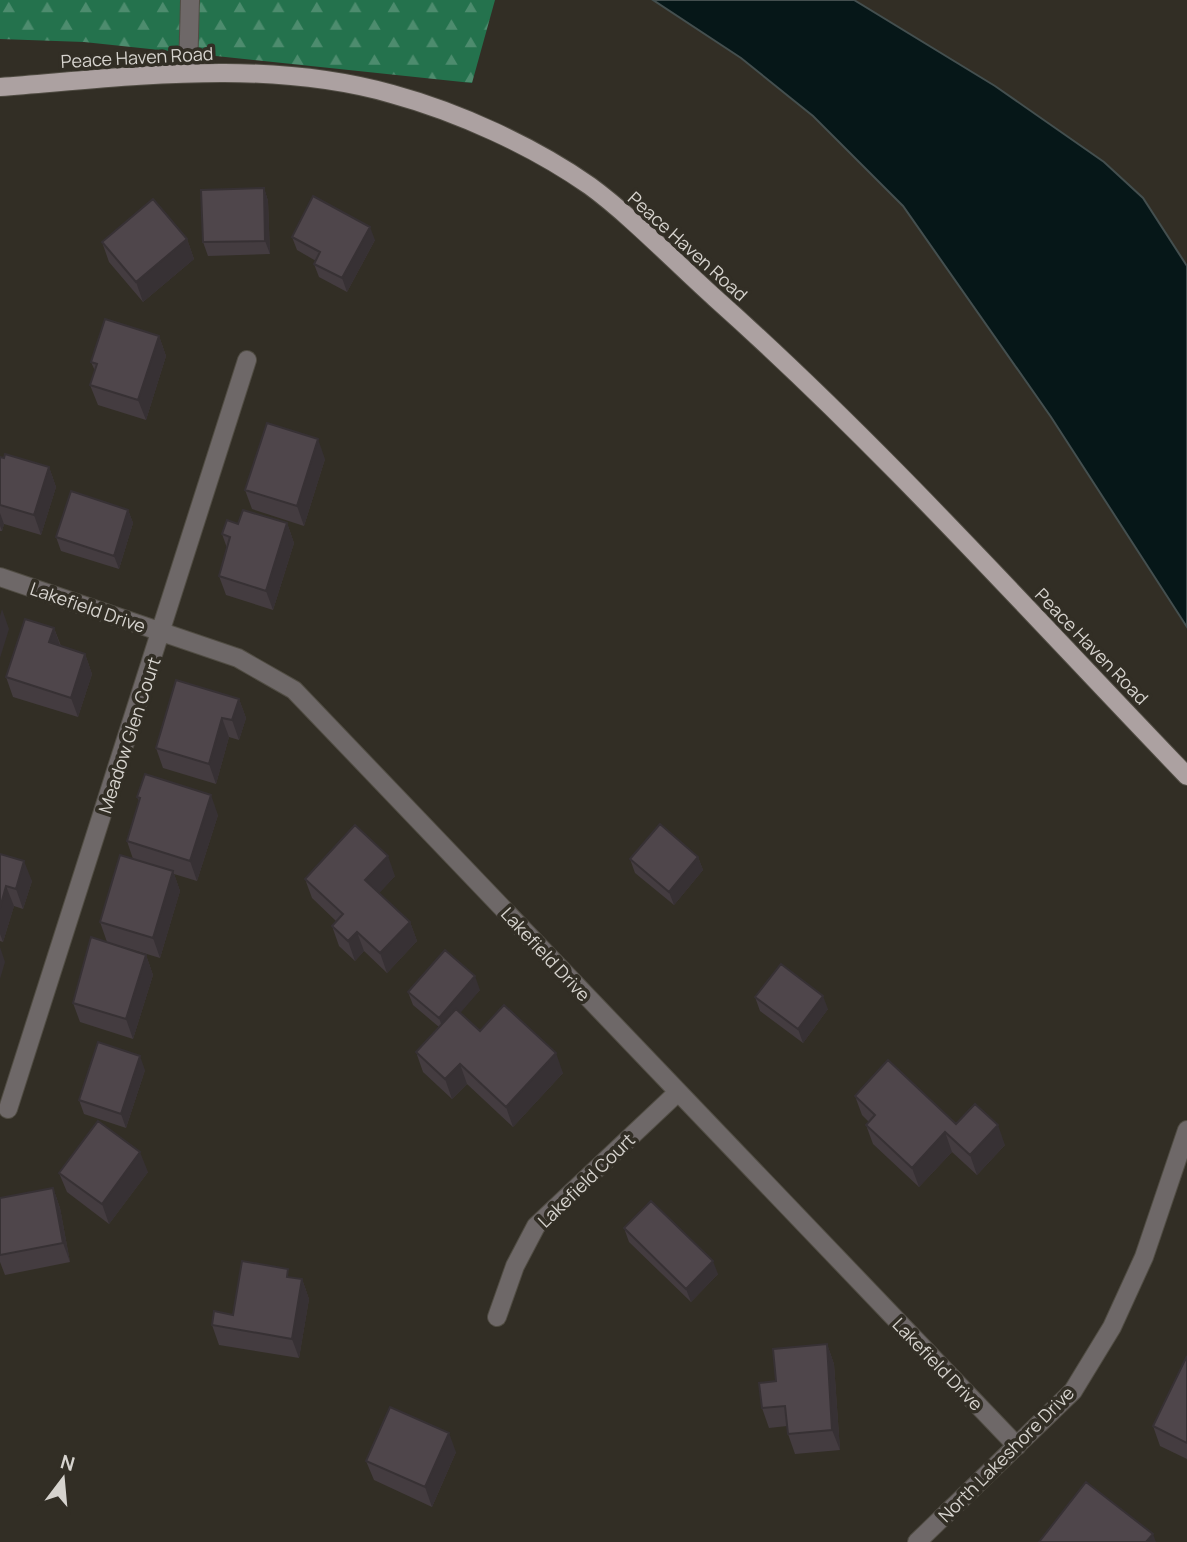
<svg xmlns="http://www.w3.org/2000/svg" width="1187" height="1542" font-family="Manrope,sans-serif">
<defs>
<pattern id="forest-firs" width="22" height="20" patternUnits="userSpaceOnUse" patternTransform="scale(1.75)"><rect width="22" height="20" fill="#24724d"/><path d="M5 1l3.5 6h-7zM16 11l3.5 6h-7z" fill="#4d8c6e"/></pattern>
</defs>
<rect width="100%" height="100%" fill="#322e25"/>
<!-- forest -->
<path fill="url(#forest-firs)" d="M 0,0 L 495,0 L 472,83 L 84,42 L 0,39 Z"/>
<!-- water -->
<path fill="#061718" stroke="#444f4f" stroke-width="2" d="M 653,0 L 854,0 L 995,86 L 1104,162 L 1143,198 L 1187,266 L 1187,627 L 1051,417 L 903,206 L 813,116 L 741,58 Z"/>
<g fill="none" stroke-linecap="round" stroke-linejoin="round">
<defs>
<path id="minor" d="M 188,72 L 190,0
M 0,577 L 238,658 L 294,690 L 1017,1446
M 8,1109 L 247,360
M 497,1317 L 515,1266 L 536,1226 L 677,1093
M 917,1542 L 1073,1391 L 1112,1327 L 1144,1257 L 1187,1130"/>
<path id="major" d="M 0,87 C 131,77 264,58 392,94 C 458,112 533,146 590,186 C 631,216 676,263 715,298 C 882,447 1032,615 1187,776"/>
</defs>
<!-- minor casing -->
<use href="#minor" stroke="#504c43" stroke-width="20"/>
<!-- major casing -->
<use href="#major" stroke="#504c43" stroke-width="20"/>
<!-- minor -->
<use href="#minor" stroke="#6e6868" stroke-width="18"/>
<!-- major -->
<use href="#major" stroke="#aca1a1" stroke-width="18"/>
</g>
<!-- wall -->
<path fill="#443c40" d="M 264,188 L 268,201 L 270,254 L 208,256 L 203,242 Z
M 292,237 L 375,240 L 347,292 L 319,277 L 314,264 L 316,261 L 297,250 Z
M 187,239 L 194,259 L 143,302 L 109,262 L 102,242 Z
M 159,336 L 166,356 L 146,420 L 98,405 L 90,385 L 95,371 L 91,362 Z
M 0,457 L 49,467 L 56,487 L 41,535 L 4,524 L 2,531 L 0,531 Z
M 325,459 L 304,526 L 252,509 L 245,490 Z
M 128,510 L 133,523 L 119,569 L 61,551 L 56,537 Z
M 287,523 L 294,543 L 273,610 L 226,595 L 219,576 L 227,548 L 222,534 L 238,524 Z
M 54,628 L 61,646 L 85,654 L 92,674 L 78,717 L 13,697 L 6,677 Z
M 239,699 L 246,718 L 239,740 L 229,737 L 216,784 L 163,768 L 156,748 Z
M 137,797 L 218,815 L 197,881 L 174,874 L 180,891 L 160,958 L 107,942 L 100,922 L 133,859 L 127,841 L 139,801 Z
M 0,854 L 32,881 L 23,909 L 14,906 L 3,942 L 0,941 Z
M 698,857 L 703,870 L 674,905 L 635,873 L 630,859 Z
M 395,876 L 379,893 L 410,922 L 417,941 L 387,973 L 364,951 L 355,961 L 339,946 L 332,926 L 336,921 L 312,898 L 305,879 Z
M 146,955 L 153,975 L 133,1039 L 80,1022 L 73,1003 Z
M 480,990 L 460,1012 L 480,1031 L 563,1073 L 513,1127 L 467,1084 L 452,1099 L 423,1072 L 416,1052 L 439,1027 L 413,1005 L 408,992 Z
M 755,997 L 828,1009 L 803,1043 L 760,1011 Z
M 145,1070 L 126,1128 L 84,1114 L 79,1100 Z
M 855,1096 L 956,1124 L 1005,1145 L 977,1175 L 952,1152 L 919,1187 L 873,1144 L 866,1125 L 869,1122 L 862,1115 Z
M 148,1172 L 109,1224 L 67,1192 L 59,1173 Z
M 53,1188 L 60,1208 L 70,1262 L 5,1275 L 0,1262 L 0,1198 Z
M 624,1228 L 718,1274 L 691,1302 L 629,1242 Z
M 292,1278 L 302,1279 L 309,1299 L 299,1358 L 219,1345 L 212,1325 L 233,1315 Z
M 827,1344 L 834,1364 L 840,1450 L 795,1454 L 788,1434 L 787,1426 L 769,1428 L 762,1408 L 776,1381 Z
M 1187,1356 L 1187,1459 L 1160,1446 L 1153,1426 Z
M 456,1452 L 432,1507 L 374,1480 L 366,1461 Z"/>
<!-- shaded-wall -->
<path fill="#373134" d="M 264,188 L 268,201 L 270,254 L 265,241 Z
M 370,227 L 375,240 L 347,292 L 342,278 Z
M 187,239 L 194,259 L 143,302 L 136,282 Z
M 159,336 L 166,356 L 146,420 L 138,400 Z
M 318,439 L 325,459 L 304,526 L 297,506 Z
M 49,467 L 56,487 L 41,535 L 34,515 Z
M 128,510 L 133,523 L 119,569 L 114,556 Z
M 0,513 L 4,524 L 2,531 L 0,526 Z
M 287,523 L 294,543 L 273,610 L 266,591 Z
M 2,609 L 9,629 L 0,658 L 0,616 Z
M 54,628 L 61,648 L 49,642 Z
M 85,654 L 92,674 L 78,717 L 71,698 Z
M 239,699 L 246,718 L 239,740 L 232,720 Z
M 222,718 L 229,737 L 216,784 L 209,764 Z
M 211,795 L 218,815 L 197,881 L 190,861 Z
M 388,856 L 395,876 L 373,900 L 365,880 Z
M 698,857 L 703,870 L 674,905 L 669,892 Z
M 24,861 L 32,881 L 23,909 L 16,889 Z
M 173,871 L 180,891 L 160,958 L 153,938 Z
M 6,886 L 14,906 L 3,942 L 0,934 L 0,908 Z
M 410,922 L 417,941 L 387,973 L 380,953 Z
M 357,932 L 364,951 L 355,961 L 348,941 Z
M 0,947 L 5,962 L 0,979 Z
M 146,955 L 153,975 L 133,1039 L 126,1019 Z
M 475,976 L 480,990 L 444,1032 L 439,1018 Z
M 823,996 L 828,1009 L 803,1043 L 798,1029 Z
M 556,1053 L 563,1073 L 513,1127 L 506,1107 Z
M 140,1056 L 145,1070 L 126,1128 L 121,1114 Z
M 460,1064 L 467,1084 L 452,1099 L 445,1079 Z
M 998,1125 L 1005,1145 L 977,1175 L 970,1155 Z
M 945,1132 L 952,1152 L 919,1187 L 912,1168 Z
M 140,1152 L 148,1172 L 109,1224 L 102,1204 Z
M 53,1188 L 60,1208 L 70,1262 L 63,1243 Z
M 713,1261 L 718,1274 L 691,1302 L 686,1289 Z
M 302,1279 L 309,1299 L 299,1358 L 292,1339 Z
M 827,1344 L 834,1364 L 840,1450 L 832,1430 Z
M 449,1433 L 456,1452 L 432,1507 L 425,1487 Z
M 1153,1534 L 1156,1542 L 1146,1542 Z"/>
<!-- building -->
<path fill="#4f464b" stroke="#373134" stroke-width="2" d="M 264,188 L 265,241 L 203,242 L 201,190 Z
M 313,196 L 370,227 L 342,278 L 314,264 L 320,252 L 292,237 Z
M 153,199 L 187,239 L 136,282 L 102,242 Z
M 105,319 L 159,336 L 138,400 L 90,385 L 97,364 L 91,362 Z
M 267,423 L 318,439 L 297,506 L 245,490 Z
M 5,454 L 49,467 L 34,515 L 0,505 L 0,457 L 4,458 Z
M 71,491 L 128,510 L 114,556 L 56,537 Z
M 243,510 L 287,523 L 266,591 L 219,576 L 230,537 L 222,534 L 227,520 L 238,524 Z
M 25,619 L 54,628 L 49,642 L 85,654 L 71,698 L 6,677 Z
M 176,680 L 239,699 L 232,720 L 222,718 L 209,764 L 156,748 Z
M 145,774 L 211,795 L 190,861 L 127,841 L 140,798 L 137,797 Z
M 660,824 L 698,857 L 669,892 L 630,859 Z
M 355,825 L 388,856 L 365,880 L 410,922 L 380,953 L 357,932 L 348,941 L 332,926 L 343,914 L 305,879 Z
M 0,854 L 24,861 L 16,889 L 6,886 L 0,908 Z
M 120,855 L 173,871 L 153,938 L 100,922 Z
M 91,937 L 146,955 L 126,1019 L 73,1003 Z
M 445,950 L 475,976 L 439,1018 L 408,992 Z
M 781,964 L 823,996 L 798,1029 L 755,997 Z
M 504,1005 L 556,1053 L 506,1107 L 460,1064 L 445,1079 L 416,1052 L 456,1009 L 480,1031 Z
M 98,1042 L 140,1056 L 121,1114 L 79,1100 Z
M 888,1060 L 956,1124 L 975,1104 L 998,1125 L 970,1155 L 945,1132 L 912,1168 L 866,1125 L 875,1115 L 855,1096 Z
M 98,1121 L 140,1152 L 102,1204 L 59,1173 Z
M 53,1188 L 63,1243 L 0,1255 L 0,1198 Z
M 651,1201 L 713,1261 L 686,1289 L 624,1228 Z
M 242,1261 L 288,1269 L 287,1277 L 302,1279 L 292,1339 L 212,1325 L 214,1311 L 233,1315 Z
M 827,1344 L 832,1430 L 788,1434 L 785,1406 L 762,1408 L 759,1383 L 776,1381 L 773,1349 Z
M 1187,1356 L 1187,1443 L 1153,1426 Z
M 390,1407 L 449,1433 L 425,1487 L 366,1461 Z
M 1086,1482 L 1153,1534 L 1146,1542 L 1039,1542 Z"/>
<g text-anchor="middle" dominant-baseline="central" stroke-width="7" stroke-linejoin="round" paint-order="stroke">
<!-- street labels -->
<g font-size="18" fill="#d6d3ce" stroke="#322e25">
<text transform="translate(137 57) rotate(-3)">Peace Haven Road</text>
<text transform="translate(688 246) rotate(42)">Peace Haven Road</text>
<text transform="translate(88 607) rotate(19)">Lakefield Drive</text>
<text transform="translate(1092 646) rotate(46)">Peace Haven Road</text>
<text transform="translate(129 735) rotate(-72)">Meadow Glen Court</text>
<text transform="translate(546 954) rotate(47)">Lakefield Drive</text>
<text transform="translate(586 1180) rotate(-44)">Lakefield Court</text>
<text transform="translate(938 1364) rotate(46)">Lakefield Drive</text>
<text transform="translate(1006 1454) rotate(-45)">North Lakeshore Drive</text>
</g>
</g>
<!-- north arrow -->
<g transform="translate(63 1479) rotate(16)" stroke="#322e25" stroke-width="5" paint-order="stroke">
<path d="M0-5L12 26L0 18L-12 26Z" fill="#d6d3ce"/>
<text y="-10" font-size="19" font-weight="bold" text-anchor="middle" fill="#d6d3ce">N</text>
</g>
</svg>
